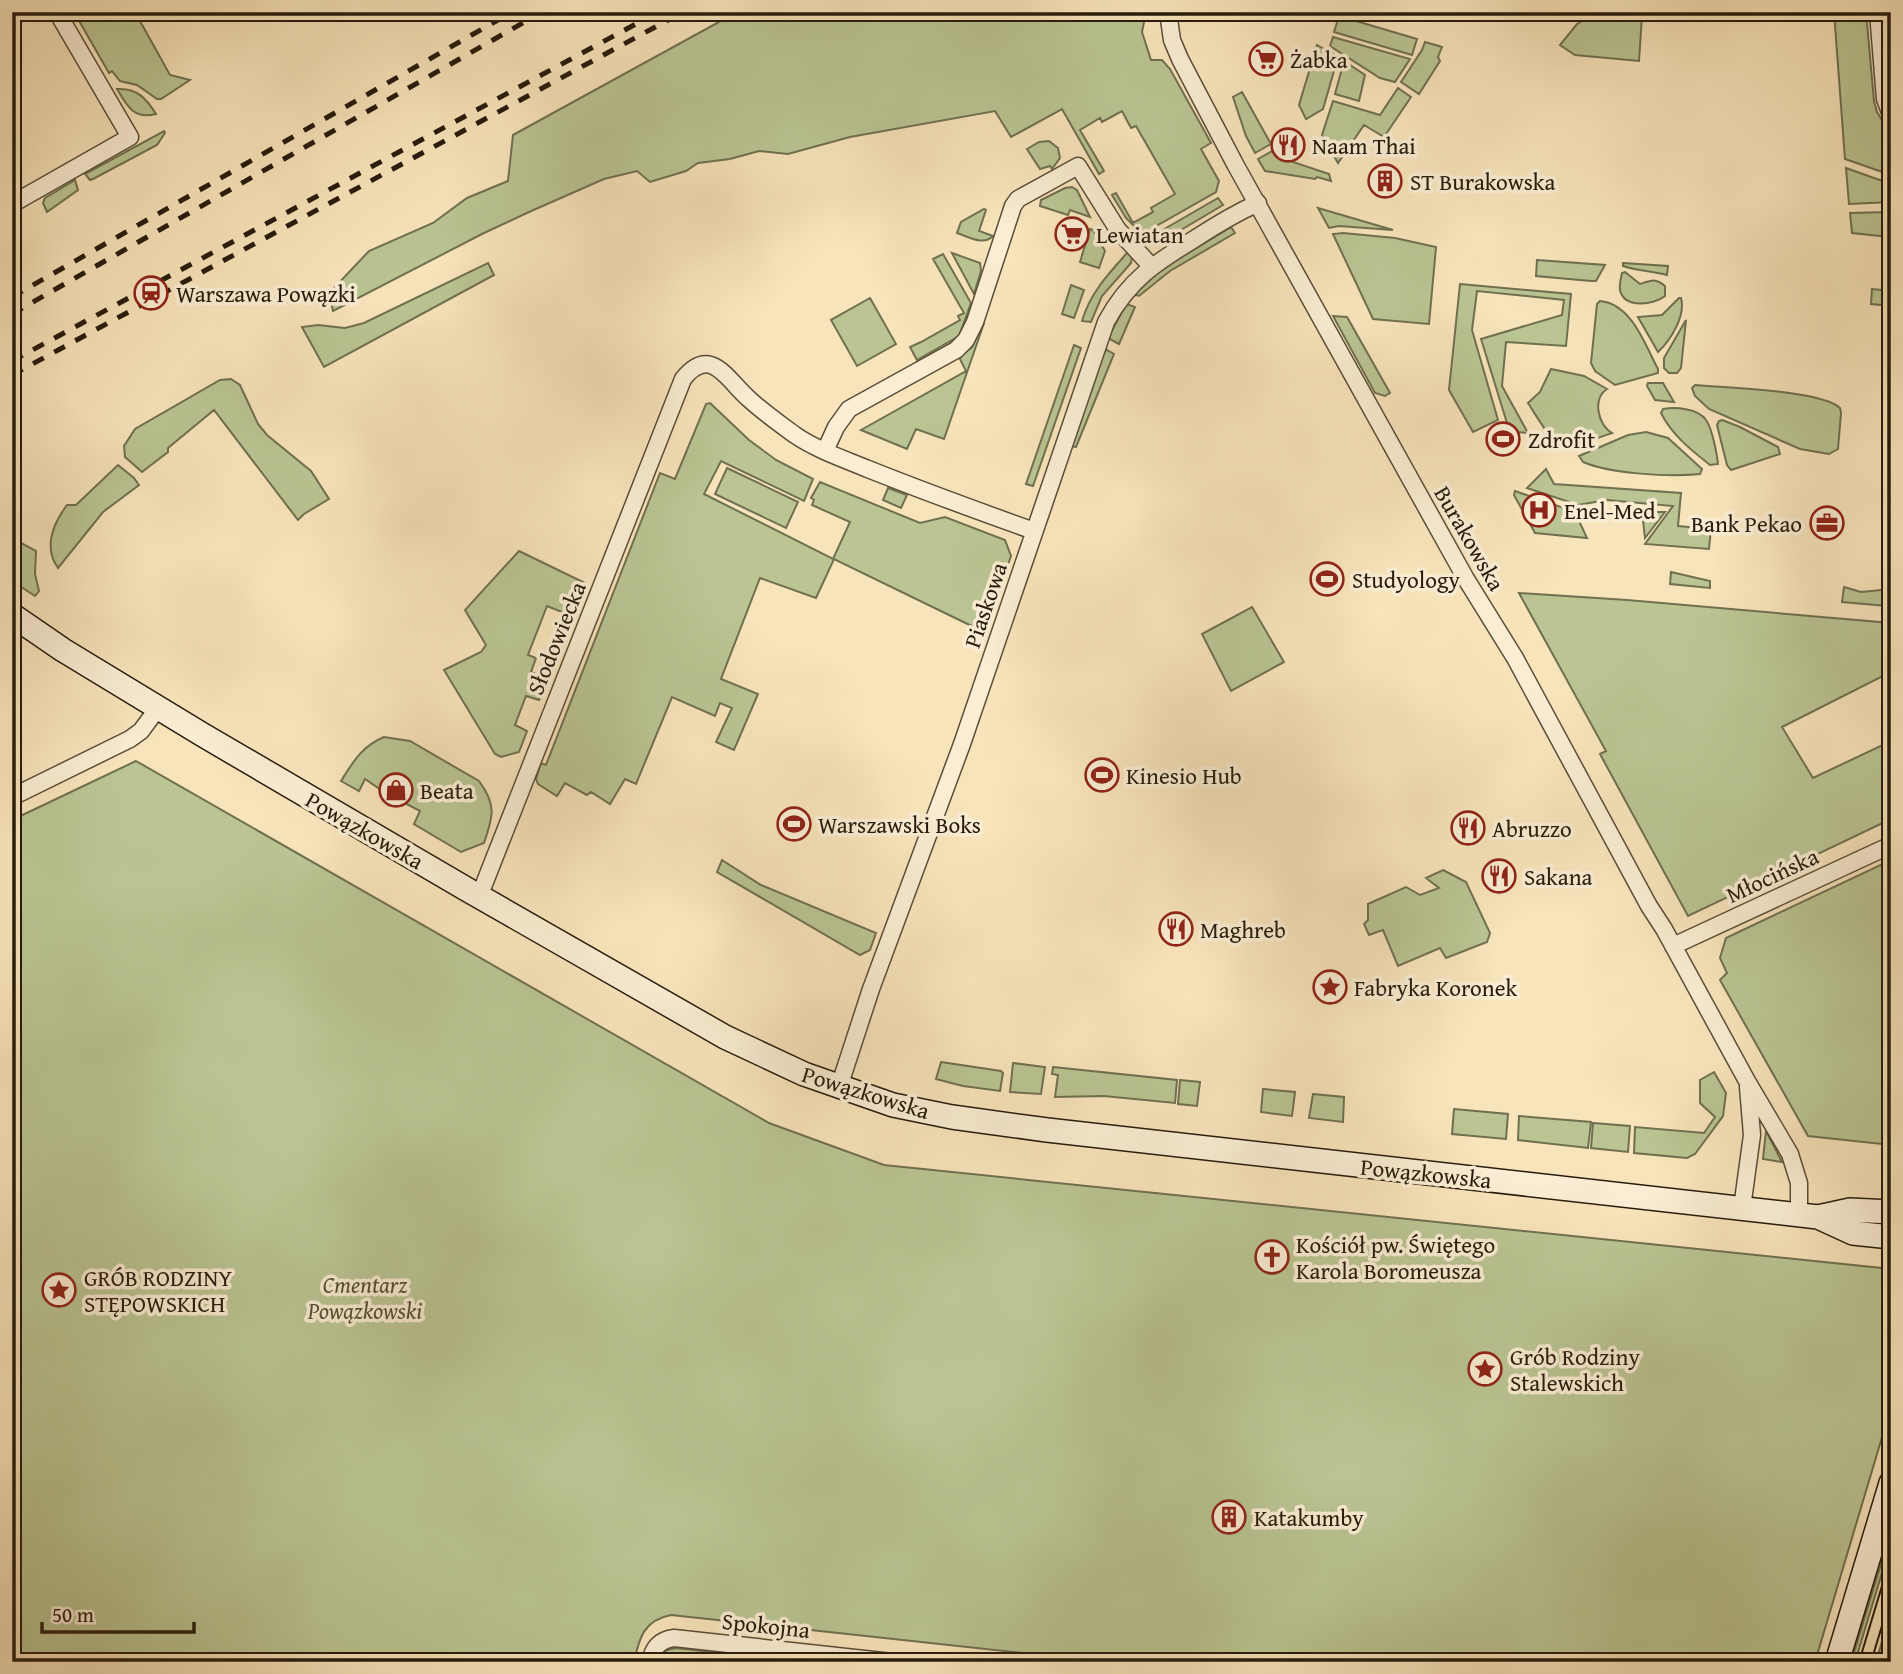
<svg xmlns="http://www.w3.org/2000/svg" width="1903" height="1674" font-family="'Gentium Book Plus',serif">
<rect width="100%" height="100%" fill="#f8e4bb"/>
<filter id="stains"><feTurbulence type="fractalNoise" baseFrequency=".00286" numOctaves="4"/><feColorMatrix values="0 0 0 0 .2 0 0 0 0 .09 0 0 0 0 .02 0 0 0 .5 -.17"/></filter>
<radialGradient id="worn" r=".72"><stop offset=".6" stop-color="#630" stop-opacity="0"/><stop offset="1" stop-color="#630" stop-opacity=".3"/></radialGradient>
<!-- green -->
<path fill="#bac593" stroke="#707050" stroke-width="2" d="M 74,12 L 135,12 L 170,75 L 190,80 L 161,99 L 157,99 L 137,85 L 120,81 L 112,71 L 109,73 Z
M 737,12 L 1146,12 L 1142,32 L 1151,60 L 1162,60 L 1170,69 L 1211,143 L 1201,149 L 1219,181 L 1216,192 L 1142,234 L 1126,218 L 1112,195 L 1116,193 L 1133,223 L 1153,212 L 1151,208 L 1175,194 L 1136,126 L 1131,128 L 1122,111 L 1102,122 L 1100,118 L 1080,130 L 1104,171 L 1099,174 L 1062,109 L 1011,137 L 995,111 L 850,137 L 788,154 L 759,151 L 730,159 L 698,163 L 686,171 L 650,182 L 637,171 L 604,179 L 529,212 L 482,234 L 333,311 L 330,297 L 334,288 L 369,251 L 433,223 L 467,198 L 508,181 L 513,135 Z
M 1607,12 L 1640,12 L 1642,16 L 1639,61 L 1575,55 L 1560,45 L 1577,24 L 1587,18 L 1589,21 Z
M 1834,12 L 1866,12 L 1874,101 L 1877,112 L 1891,135 L 1891,175 L 1845,159 Z
M 1339,16 L 1417,39 L 1412,55 L 1334,32 Z
M 1333,37 L 1410,59 L 1395,82 L 1380,78 L 1330,46 Z
M 1425,42 L 1442,47 L 1438,57 L 1440,61 L 1419,94 L 1401,82 L 1422,50 Z
M 1317,45 L 1338,57 L 1323,109 L 1306,119 L 1299,105 Z
M 1344,61 L 1365,75 L 1359,101 L 1335,94 Z
M 1398,88 L 1411,97 L 1384,137 L 1364,125 L 1338,163 L 1322,135 L 1333,101 L 1380,115 Z
M 117,89 C 137,88 146,98 156,114 C 134,120 127,106 117,89 Z
M 1242,92 L 1271,144 L 1255,153 L 1246,136 L 1233,97 Z
M 164,131 L 165,133 L 157,145 L 93,179 L 90,180 L 85,174 Z
M 1049,141 L 1058,148 L 1060,158 L 1052,169 L 1050,166 L 1040,169 L 1027,149 L 1039,142 Z
M 1274,150 L 1278,157 L 1329,174 L 1331,181 L 1317,177 L 1315,179 L 1265,171 L 1258,159 Z
M 1846,168 L 1891,184 L 1891,202 L 1849,204 Z
M 75,180 L 78,190 L 47,212 L 43,203 L 45,198 Z
M 1072,187 L 1077,190 L 1090,217 L 1070,210 L 1068,215 L 1040,206 L 1041,200 L 1065,188 Z
M 1218,198 L 1223,205 L 1159,243 L 1154,235 Z
M 1318,208 L 1393,230 L 1339,226 L 1329,228 Z
M 984,209 L 986,210 L 979,231 L 993,236 C 983,246 969,237 957,233 L 961,222 Z
M 1891,212 L 1889,237 L 1852,233 L 1850,213 Z
M 1231,227 L 1235,233 L 1170,271 L 1139,296 L 1133,294 L 1150,276 Z
M 1090,229 L 1093,230 L 1105,251 L 1099,268 L 1080,262 Z
M 1343,233 L 1395,238 L 1436,247 L 1429,324 L 1373,319 L 1333,234 Z
M 1128,252 L 1132,256 L 1131,263 L 1102,296 L 1091,322 L 1082,321 C 1090,293 1109,273 1128,252 Z
M 952,253 L 980,263 L 981,271 L 974,294 Z
M 943,254 L 971,303 L 959,336 L 917,360 L 910,347 L 921,342 L 960,320 L 958,316 L 964,313 L 933,259 Z
M 1537,260 L 1605,265 L 1596,281 L 1591,281 L 1536,276 Z
M 488,263 L 494,275 L 324,367 L 302,327 L 318,325 L 345,328 L 364,323 Z
M 1623,263 L 1668,266 L 1667,275 C 1652,271 1638,271 1623,266 Z
M 1625,272 L 1640,284 C 1652,280 1655,278 1665,286 L 1665,296 C 1654,305 1624,309 1620,290 C 1619,285 1621,278 1622,273 Z
M 1460,284 L 1571,294 L 1566,346 L 1506,342 L 1502,386 L 1528,433 L 1516,432 L 1507,423 L 1481,339 L 1562,315 L 1564,300 L 1477,291 L 1472,330 L 1498,420 L 1473,432 L 1449,390 Z
M 1071,285 L 1084,290 L 1074,318 L 1062,314 Z
M 1872,289 L 1891,291 L 1891,306 L 1871,304 Z
M 870,298 L 896,344 L 857,366 L 831,320 Z
M 1679,298 L 1681,298 C 1686,316 1670,341 1658,352 L 1638,317 L 1662,315 Z
M 1600,301 C 1632,304 1645,345 1658,369 L 1658,373 L 1615,385 L 1595,371 L 1591,363 L 1597,304 Z
M 1126,304 L 1135,307 L 1119,344 L 1108,338 Z
M 1333,316 L 1347,317 L 1390,393 L 1385,396 L 1375,393 Z
M 1686,320 L 1681,368 L 1677,373 L 1669,373 L 1664,368 L 1664,358 Z
M 982,322 L 984,323 L 944,439 L 916,429 L 907,449 L 861,430 L 966,371 L 959,357 L 972,347 Z
M 1074,345 L 1081,348 L 1033,486 L 1026,484 Z
M 1107,350 L 1114,354 L 1076,447 L 1071,446 L 1103,352 Z
M 1551,369 L 1584,376 L 1607,389 C 1592,399 1598,425 1612,433 C 1555,453 1560,453 1528,403 L 1540,392 Z
M 231,379 L 240,385 L 258,424 L 267,435 L 311,471 L 329,499 L 304,514 L 298,520 L 214,410 L 168,448 L 168,452 L 142,472 L 125,457 L 124,446 L 135,429 L 220,380 Z
M 1648,383 L 1663,383 L 1674,402 L 1655,400 L 1647,386 Z
M 1695,385 C 1725,388 1821,390 1840,408 L 1841,413 L 1838,449 L 1829,454 L 1800,449 L 1709,409 L 1695,396 L 1692,388 Z
M 710,403 L 749,440 L 776,460 L 813,479 L 804,501 L 721,461 L 704,494 L 833,559 L 850,522 L 812,505 L 814,500 L 811,498 L 820,482 L 920,523 L 945,517 L 1005,540 L 1011,556 L 984,632 L 834,559 L 816,598 L 760,578 L 721,679 L 758,694 L 734,750 L 716,742 L 732,708 L 720,703 L 715,716 L 672,697 L 636,784 L 625,779 L 610,804 L 591,792 L 587,795 L 565,783 L 557,796 L 538,784 L 536,779 L 541,763 L 546,765 L 660,473 L 675,479 L 706,404 Z
M 1663,409 C 1675,407 1698,408 1706,420 C 1712,428 1717,454 1718,464 L 1710,465 C 1691,450 1672,435 1661,413 Z
M 1722,420 L 1740,427 L 1778,447 L 1780,454 L 1731,470 L 1727,465 L 1717,425 L 1719,421 Z
M 1646,432 L 1668,438 L 1702,469 L 1700,474 C 1669,477 1611,474 1583,462 L 1579,456 L 1628,435 Z
M 118,465 L 134,478 L 139,485 L 103,512 L 58,568 C 43,547 53,524 67,505 L 76,505 Z
M 727,468 L 798,502 L 786,528 L 715,494 Z
M 1546,469 L 1554,484 L 1681,493 L 1678,526 L 1711,529 L 1709,549 L 1645,544 L 1673,506 L 1607,500 L 1578,505 L 1527,488 Z
M 888,488 L 907,495 L 901,508 L 883,500 Z
M 1515,491 L 1575,512 L 1587,538 L 1535,533 L 1514,495 Z
M 1642,512 L 1665,512 L 1645,538 Z
M 12,538 L 36,551 L 35,574 L 39,591 L 35,596 L 12,581 Z
M 519,551 L 585,583 L 572,616 L 547,606 L 528,655 L 536,658 L 531,672 L 548,679 L 539,700 L 526,696 L 515,725 L 527,731 L 519,752 L 501,757 L 495,754 L 444,670 L 481,652 L 486,645 L 465,610 Z
M 1671,572 L 1710,581 L 1710,588 L 1670,584 Z
M 1844,587 L 1861,592 L 1891,589 L 1891,598 L 1887,606 L 1842,602 Z
M 1519,593 L 1627,600 L 1891,623 L 1891,672 L 1782,727 L 1813,778 L 1891,741 L 1891,819 L 1688,916 L 1600,754 L 1606,751 Z
M 1252,607 L 1284,662 L 1231,691 L 1202,634 Z
M 384,737 L 410,741 L 479,781 C 497,805 493,817 484,843 L 461,852 L 414,824 L 420,811 L 401,801 L 408,789 L 391,780 L 384,792 L 365,779 L 359,791 L 341,781 C 353,762 362,746 384,737 Z
M 136,761 L 769,1123 L 884,1165 L 1891,1269 L 1891,1407 L 1815,1662 L 1105,1662 L 671,1615 C 644,1620 639,1638 634,1662 L 12,1662 L 12,820 Z
M 722,860 L 761,885 L 876,933 L 870,950 L 860,955 L 717,872 Z
M 1891,860 L 1891,1145 L 1808,1136 L 1720,980 L 1727,973 L 1720,958 L 1726,938 Z
M 1443,870 L 1466,882 L 1490,933 L 1487,942 L 1446,958 L 1440,948 L 1398,966 L 1383,930 L 1369,935 L 1364,924 L 1368,920 L 1368,904 L 1406,887 L 1420,895 L 1439,888 L 1426,878 Z
M 941,1062 L 1001,1071 L 1003,1073 L 1000,1091 L 963,1086 L 936,1079 Z
M 1013,1063 L 1045,1067 L 1041,1094 L 1010,1092 Z
M 1053,1067 L 1177,1080 L 1175,1103 L 1104,1096 L 1055,1097 L 1058,1075 L 1052,1074 Z
M 1714,1072 L 1726,1093 L 1723,1116 L 1695,1154 L 1687,1158 L 1634,1153 L 1635,1127 L 1704,1133 L 1715,1117 L 1700,1103 L 1700,1080 Z
M 1180,1080 L 1200,1082 L 1197,1106 L 1178,1104 Z
M 1263,1089 L 1295,1092 L 1292,1116 L 1261,1112 Z
M 1313,1094 L 1344,1097 L 1343,1122 L 1309,1118 Z
M 1454,1109 L 1508,1114 L 1506,1139 L 1452,1134 Z
M 1519,1116 L 1591,1122 L 1588,1148 L 1518,1140 Z
M 1593,1123 L 1630,1126 L 1628,1152 L 1591,1148 Z
M 1766,1131 L 1782,1162 L 1763,1159 Z
M 1891,1531 L 1891,1543 L 1855,1662 L 1851,1662 Z
M 1891,1611 L 1891,1662 L 1876,1662 Z
M 676,1648 L 747,1656 L 749,1662 L 720,1662 L 661,1655 L 667,1650 Z"/>
<g fill="none" stroke-linecap="round" stroke-linejoin="round">
<defs>
<path id="minor" d="M 1168,12 L 1172,40 L 1180,59 L 1235,164 L 1466,579 L 1515,658 L 1649,906 L 1664,929 L 1747,1081 L 1790,1154 L 1799,1183 L 1799,1215
M 1878,12 L 1885,99 L 1891,115
M 12,204 L 130,137 L 57,12
M 825,451 L 836,427 L 849,409 L 956,350 L 966,340 L 975,322 L 1013,206 L 1018,199 L 1078,166 L 1118,230 L 1151,266
M 12,797 L 130,739 L 141,731 L 158,708
M 479,897 L 683,379 C 711,344 727,380 749,399 C 763,412 780,424 795,435 C 817,450 844,459 868,469 C 923,491 978,511 1034,531
M 1673,946 L 1891,845
M 839,1087 L 871,989 L 962,744 L 1106,322 C 1129,279 1157,262 1196,238 C 1216,225 1236,213 1258,203
M 1742,1208 L 1752,1135 L 1748,1087
M 650,1662 C 653,1648 659,1640 674,1638 L 892,1662"/>
<path id="secondary" d="M 12,615 L 63,650 L 203,735 L 468,890 L 725,1037 L 804,1074 L 893,1105 L 952,1117 L 1047,1130 L 1818,1217 L 1853,1233 L 1891,1237
M 1818,1217 L 1850,1210 L 1891,1212
M 1837,1662 L 1891,1483"/>
</defs>
<!-- minor casing -->
<use href="#minor" stroke="#5b4d38" stroke-width="19"/>
<!-- secondary casing -->
<use href="#secondary" stroke="#271b0c" stroke-width="26"/>
<!-- minor -->
<use href="#minor" stroke="#faedd3" stroke-width="16"/>
<!-- secondary -->
<use href="#secondary" stroke="#faedd3" stroke-width="23"/>
<!-- tram -->
<path stroke="#271b0c" stroke-width="2" d="M 1859,1662 L 1891,1556
M 1871,1662 L 1891,1596"/>
<!-- rail -->
<path stroke="#271b0c" stroke-width="5" stroke-dasharray="12 12" stroke-linecap="butt" d="M 12,297 L 512,12
M 12,314 L 542,12
M 12,361 L 658,12
M 12,375 L 683,12"/>
</g>
<!-- icons -->
<defs>
<symbol id="supermarket-ring" viewBox="-11 -11 22 22"><circle r="9.5" fill="#faedd3" stroke="#8f2418" stroke-width="1.5"/><path d="M-6-5.5h2.5l.6 2H6L4.5 2H-2.5L-4.4-4H-6ZM-1.5 3.2a1.3 1.3 0 1 0 .1 0ZM3 3.2a1.3 1.3 0 1 0 .1 0Z" fill="#8f2418"/></symbol>
<symbol id="restaurant-ring" viewBox="-11 -11 22 22"><circle r="9.5" fill="#faedd3" stroke="#8f2418" stroke-width="1.5"/><path d="M-5-6h1v4h1v-4h1v4h1v-4h1v5L-1.5 .5V6h-2V.5L-5-1ZM5-6V6H3V1.5H1.5Q1.5-4 5-6Z" fill="#8f2418"/></symbol>
<symbol id="building-ring" viewBox="-11 -11 22 22"><circle r="9.5" fill="#faedd3" stroke="#8f2418" stroke-width="1.5"/><path d="M-4-6H4V6H1V3H-1V6H-4ZM-2.5-4.3h1.7v1.8h-1.7ZM.8-4.3h1.7v1.8H.8ZM-2.5-1h1.7V.8h-1.7ZM.8-1h1.7V.8H.8Z" fill="#8f2418"/></symbol>
<symbol id="station-ring" viewBox="-11 -11 22 22"><circle r="9.5" fill="#faedd3" stroke="#8f2418" stroke-width="1.5"/><path d="M-3-6H3Q5-6 5-4V2Q5 4 3 4L4.5 6H3L1.5 4h-3L-3 6H-4.5L-3 4Q-5 4-5 2V-4Q-5-6-3-6ZM-3.5-4v3h7v-3ZM-3.5 1v1.5H-2V1ZM2 1v1.5H3.5V1Z" fill="#8f2418"/></symbol>
<symbol id="stadium-ring" viewBox="-11 -11 22 22"><circle r="9.5" fill="#faedd3" stroke="#8f2418" stroke-width="1.5"/><path d="M0-5a6.5 5 0 1 0 0 10a6.5 5 0 1 0 0-10ZM-3.5-1.8h7v3.6h-7Z" fill="#8f2418"/></symbol>
<symbol id="hospital-ring" viewBox="-11 -11 22 22"><circle r="9.5" fill="#faedd3" stroke="#8f2418" stroke-width="1.5"/><path d="M-5-5h3v3.5h4V-5h3V5h-3V1.5h-4V5h-3Z" fill="#8f2418"/></symbol>
<symbol id="office-ring" viewBox="-11 -11 22 22"><circle r="9.5" fill="#faedd3" stroke="#8f2418" stroke-width="1.5"/><path d="M-6-3h4V-5.5h4V-3h4V5H-6ZM-1-4.5V-3h2v-1.5ZM-6 0V1H6V0Z" fill="#8f2418"/></symbol>
<symbol id="shop-ring" viewBox="-11 -11 22 22"><circle r="9.5" fill="#faedd3" stroke="#8f2418" stroke-width="1.5"/><path d="M-5-2.5h2.3a2.7 3.5 0 0 1 5.4 0H5L5.5 6h-11ZM-1.5-2.5h3a1.5 2.3 0 0 0-3 0Z" fill="#8f2418"/></symbol>
<symbol id="sight-ring" viewBox="-11 -11 22 22"><circle r="9.5" fill="#faedd3" stroke="#8f2418" stroke-width="1.5"/><path d="M0-6L1.8-2.2L6-1.7L2.9 1.2L3.7 5.4L0 3.3L-3.7 5.4L-2.9 1.2L-6-1.7L-1.8-2.2Z" fill="#8f2418"/></symbol>
<symbol id="church-ring" viewBox="-11 -11 22 22"><circle r="9.5" fill="#faedd3" stroke="#8f2418" stroke-width="1.5"/><path d="M-1.2-6h2.4v3.5h3.3v2.4h-3.3V6h-2.4V-.1h-3.3v-2.4h3.3Z" fill="#8f2418"/></symbol>
</defs>
<g fill-rule="evenodd">
<use href="#supermarket-ring" x="1247" y="40" width="38" height="38"/>
<use href="#restaurant-ring" x="1269" y="126" width="38" height="38"/>
<use href="#building-ring" x="1366" y="162" width="38" height="38"/>
<use href="#supermarket-ring" x="1053" y="215" width="38" height="38"/>
<use href="#station-ring" x="132" y="274" width="38" height="38"/>
<use href="#stadium-ring" x="1484" y="420" width="38" height="38"/>
<use href="#hospital-ring" x="1520" y="491" width="38" height="38"/>
<use href="#office-ring" x="1808" y="504" width="38" height="38"/>
<use href="#stadium-ring" x="1308" y="560" width="38" height="38"/>
<use href="#stadium-ring" x="1083" y="756" width="38" height="38"/>
<use href="#shop-ring" x="377" y="771" width="38" height="38"/>
<use href="#stadium-ring" x="775" y="805" width="38" height="38"/>
<use href="#restaurant-ring" x="1449" y="809" width="38" height="38"/>
<use href="#restaurant-ring" x="1480" y="857" width="38" height="38"/>
<use href="#restaurant-ring" x="1157" y="910" width="38" height="38"/>
<use href="#sight-ring" x="1311" y="968" width="38" height="38"/>
<use href="#church-ring" x="1253" y="1238" width="38" height="38"/>
<use href="#sight-ring" x="40" y="1271" width="38" height="38"/>
<use href="#sight-ring" x="1466" y="1350" width="38" height="38"/>
<use href="#building-ring" x="1210" y="1498" width="38" height="38"/>
</g>
<g text-anchor="middle" dominant-baseline="central" stroke-width="7" stroke-linejoin="round" paint-order="stroke">
<!-- poi labels -->
<g font-size="23" fill="#271b0c" stroke="#faedd3" text-anchor="start">
<text x="1290" y="59">Żabka</text>
<text x="1312" y="145">Naam Thai</text>
<text x="1410" y="181">ST Burakowska</text>
<text x="1096" y="234">Lewiatan</text>
<text x="176" y="293">Warszawa Powązki</text>
<text x="1528" y="439">Zdrofit</text>
<text x="1564" y="510">Enel-Med</text>
<text x="1802" y="523" text-anchor="end">Bank Pekao</text>
<text x="1352" y="579">Studyology</text>
<text x="1126" y="775">Kinesio Hub</text>
<text x="420" y="790">Beata</text>
<text x="818" y="824">Warszawski Boks</text>
<text x="1492" y="828">Abruzzo</text>
<text x="1524" y="876">Sakana</text>
<text x="1200" y="929">Maghreb</text>
<text x="1354" y="987">Fabryka Koronek</text>
<text x="1296" y="1244">Kościół pw. Świętego<tspan x="1296" dy="26">Karola Boromeusza</tspan></text>
<text x="84" y="1277">GRÓB RODZINY<tspan x="84" dy="26">STĘPOWSKICH</tspan></text>
<text x="1510" y="1356">Grób Rodziny<tspan x="1510" dy="26">Stalewskich</tspan></text>
<text x="1254" y="1517">Katakumby</text>
</g>
<!-- street labels -->
<g font-size="23" fill="#271b0c" stroke="#faedd3">
<text transform="translate(1470 538) rotate(60)">Burakowska</text>
<text transform="translate(985 605) rotate(-71)">Piaskowa</text>
<text transform="translate(556 638) rotate(-68)">Słodowiecka</text>
<text transform="translate(365 830) rotate(30)">Powązkowska</text>
<text transform="translate(1772 875) rotate(-25)">Młocińska</text>
<text transform="translate(866 1092) rotate(17)">Powązkowska</text>
<text transform="translate(1426 1173) rotate(6)">Powązkowska</text>
<text transform="translate(766 1625) rotate(6)">Spokojna</text>
</g>
<!-- park labels -->
<g font-size="23" font-style="italic" fill="#534e34" stroke="#faedd3">
<text x="365" y="1284">Cmentarz<tspan x="365" dy="26">Powązkowski</tspan></text>
</g>
</g>
<!-- margin -->
<rect width="1903" height="1674" fill="none" stroke="#f8e4bb" stroke-width="42"/>
<rect x="14" y="14" width="1875" height="1646" fill="none" stroke="#271b0c" stroke-width="3.5"/>
<rect x="21" y="21" width="1861" height="1632" fill="none" stroke="#271b0c" stroke-width="2"/>
<!-- scale -->
<path d="M42 1622v10h152v-10" fill="none" stroke="#271b0c" stroke-width="3.5"/>
<text x="52" y="1622" font-size="21" fill="#271b0c" stroke="#faedd3" stroke-width="5" paint-order="stroke">50 m</text>
<rect width="100%" height="100%" filter="url(#stains)"/>
<rect width="100%" height="100%" fill="url(#worn)"/>
</svg>
